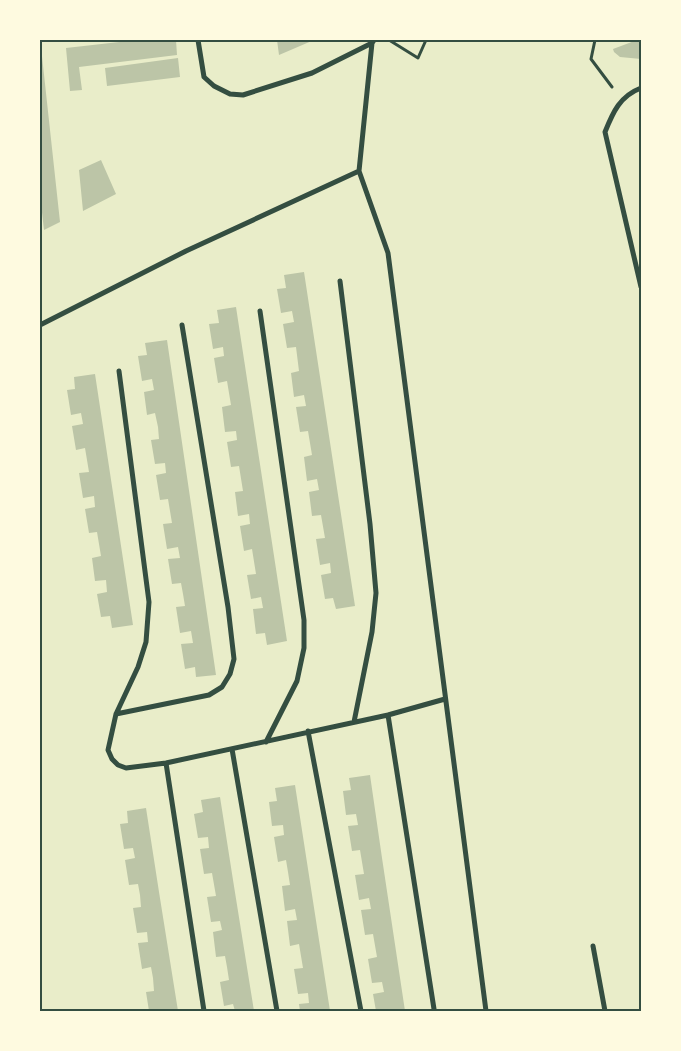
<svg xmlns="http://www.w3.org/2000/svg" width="681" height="1051" font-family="'DejaVu Sans',sans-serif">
<rect width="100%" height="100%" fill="#e9edc9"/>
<!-- building -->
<path fill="#bcc5a7" d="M 137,40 L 176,40 L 177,55 L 79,67 L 82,90 L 70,91 L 66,48 Z
M 277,40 L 314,40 L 279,55 Z
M 637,40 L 641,40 L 641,59 L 620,57 L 614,52 L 613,49 Z
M 40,47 L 41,47 L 60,222 L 44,230 L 40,195 Z
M 178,58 L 180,77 L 107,86 L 105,68 Z
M 101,160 L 116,194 L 83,211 L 79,170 Z
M 304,272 L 355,606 L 336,609 L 333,598 L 325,599 L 321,575 L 331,573 L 330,563 L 320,565 L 316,539 L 325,538 L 321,515 L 312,516 L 309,492 L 319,490 L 317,479 L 307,481 L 304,457 L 312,455 L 308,431 L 300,432 L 296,407 L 306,406 L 304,395 L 294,397 L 291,373 L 299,371 L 296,347 L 287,348 L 283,324 L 294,322 L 292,311 L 281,313 L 277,289 L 286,288 L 284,275 Z
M 236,307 L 287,641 L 267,645 L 265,633 L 256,634 L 253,609 L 263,608 L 261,597 L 251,599 L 247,575 L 256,574 L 252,549 L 244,551 L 240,526 L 250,524 L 249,514 L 238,516 L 235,492 L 243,491 L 239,466 L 231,467 L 227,442 L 237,440 L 236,431 L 225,432 L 222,407 L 231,405 L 227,381 L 218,383 L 214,358 L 224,356 L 223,347 L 213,349 L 209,324 L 219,323 L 217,310 Z
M 167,340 L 216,675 L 196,677 L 195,667 L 185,669 L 181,644 L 193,643 L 191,631 L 180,633 L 176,607 L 185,606 L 183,594 L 181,583 L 172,584 L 168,559 L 180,558 L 178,547 L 167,549 L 163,524 L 172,523 L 168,499 L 160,500 L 156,475 L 166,473 L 165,463 L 155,464 L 151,440 L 159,439 L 158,427 L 155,413 L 147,415 L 144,392 L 154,390 L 152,379 L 142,381 L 138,356 L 147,355 L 145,343 Z
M 95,374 L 133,625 L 112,628 L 110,616 L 101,617 L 97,594 L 107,592 L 106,580 L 95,581 L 92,558 L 101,556 L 97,532 L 89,533 L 85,509 L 95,507 L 94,496 L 83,498 L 79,473 L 89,472 L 85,448 L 76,450 L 72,426 L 83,424 L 81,413 L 71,415 L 67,390 L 75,389 L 74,377 Z
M 370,775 L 382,858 L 405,1011 L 376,1011 L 373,994 L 384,992 L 382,982 L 372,983 L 368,959 L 377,957 L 373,934 L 365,935 L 361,910 L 371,909 L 369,898 L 359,900 L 355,875 L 364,874 L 360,850 L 352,851 L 348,826 L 358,825 L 356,814 L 346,815 L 343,791 L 351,790 L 349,778 Z
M 295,785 L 308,869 L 330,1011 L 300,1011 L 299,1004 L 309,1003 L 308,993 L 298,994 L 294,969 L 303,968 L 299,944 L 290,946 L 287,921 L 297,920 L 295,909 L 285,911 L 282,886 L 290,885 L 288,872 L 286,860 L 278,862 L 274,837 L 284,835 L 283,825 L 272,826 L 269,802 L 277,801 L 275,788 Z
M 220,797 L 233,880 L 254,1011 L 235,1011 L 233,1004 L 224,1006 L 220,982 L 229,980 L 227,967 L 225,956 L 216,957 L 213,932 L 222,930 L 220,921 L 211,922 L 207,897 L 216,896 L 212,873 L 204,874 L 200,849 L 209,848 L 208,837 L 198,838 L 194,814 L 203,812 L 201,800 Z
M 146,808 L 159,892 L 178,1011 L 149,1011 L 146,992 L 154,991 L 153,978 L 151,967 L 142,969 L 138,943 L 148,942 L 147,932 L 137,933 L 133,908 L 141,907 L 140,895 L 138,884 L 129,885 L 125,860 L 135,858 L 133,848 L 124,849 L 120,824 L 128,823 L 127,811 Z"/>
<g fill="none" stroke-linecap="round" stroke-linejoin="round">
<!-- path -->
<path stroke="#344e41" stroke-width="3" d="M 389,40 L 418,58 L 426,40
M 595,40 L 591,59 L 612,87"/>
<!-- minor -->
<path stroke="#344e41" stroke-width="5" d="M 198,40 L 204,77 L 214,86 L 230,94 L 243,95 L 312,73 L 372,43 L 374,40
M 641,88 C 620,96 613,112 605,132 L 641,287
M 359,171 L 372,43
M 340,281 L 370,524 L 376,593 L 372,632 L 354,722
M 260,311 L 304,620 L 304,648 L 297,681 L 266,742
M 40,325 L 186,251 L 359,171 L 388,253 L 486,1011
M 119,371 L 149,602 L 146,642 L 138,667 L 116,714 L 108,750 L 112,759 L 118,765 L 126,768 L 166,763 L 388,715 L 445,699
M 116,714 L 209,695 L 222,687 L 230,674 L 234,659 L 228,607 L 182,325
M 388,715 L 434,1009
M 308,731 L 361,1011
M 232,749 L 277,1011
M 166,763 L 204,1011
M 593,946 L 605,1011"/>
</g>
<!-- border -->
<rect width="681" height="1051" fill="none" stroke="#fefae0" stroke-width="82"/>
<rect x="41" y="41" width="599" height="969" fill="none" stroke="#344e41" stroke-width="2"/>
</svg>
